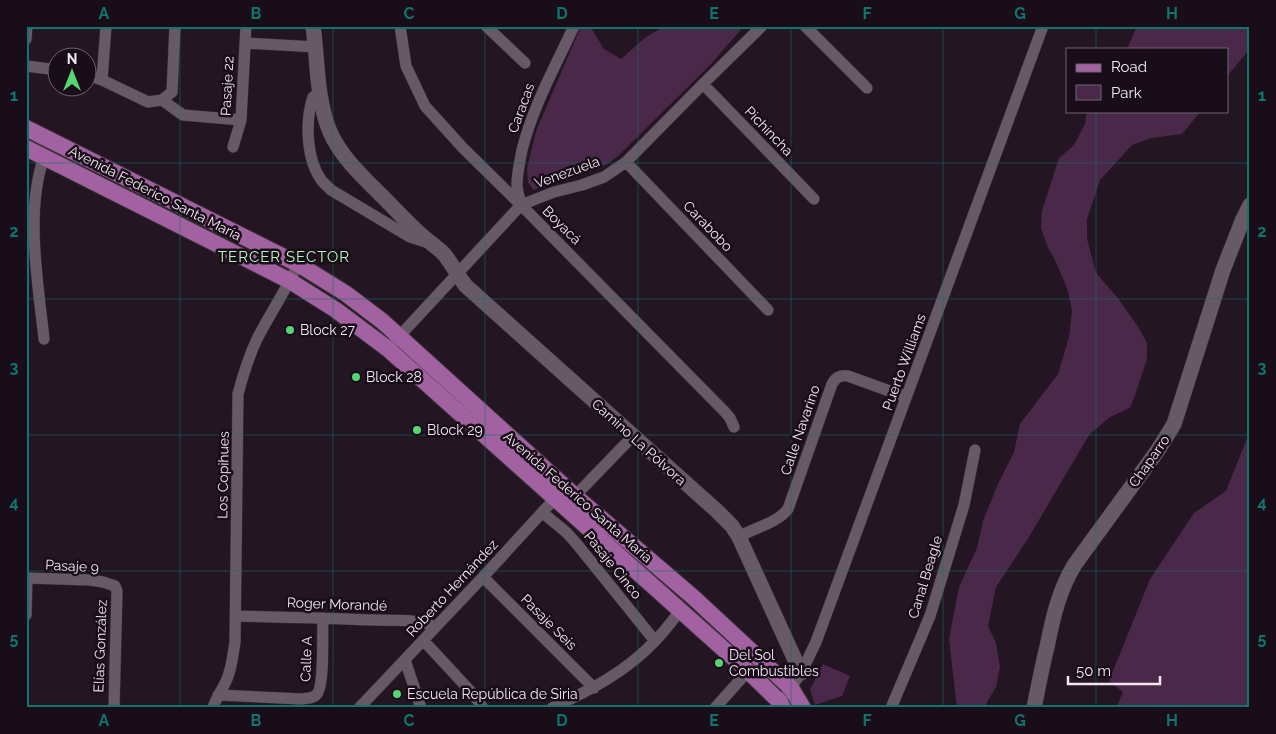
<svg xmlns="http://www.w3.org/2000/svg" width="1276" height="734" font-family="Raleway,sans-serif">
<rect width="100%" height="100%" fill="#231622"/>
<!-- green -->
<path fill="#4a2849" d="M 581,26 L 590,26 L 604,49 L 621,59 L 646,37 L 665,26 L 744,26 L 711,64 L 618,156 L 606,165 L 533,190 L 528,182 L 527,169 L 536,131 Z
M 1137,26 L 1250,26 L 1250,49 L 1227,76 L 1227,49 L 1127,49 Z
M 1087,111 L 1201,111 L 1182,134 L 1151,138 L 1132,145 L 1100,180 L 1087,219 L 1087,239 L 1096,273 L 1117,297 L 1139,328 L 1147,343 L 1147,359 L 1135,395 L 1130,408 L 1110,417 L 1089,435 L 1029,537 L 996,587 L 988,626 L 996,643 L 1000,667 L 996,687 L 987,702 L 986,708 L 957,708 L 949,639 L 959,587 L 977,548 L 983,521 L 998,484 L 1014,452 L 1020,424 L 1058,374 L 1069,337 L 1072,310 L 1068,291 L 1055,260 L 1048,248 L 1041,228 L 1042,211 L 1059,158 L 1074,145 L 1085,124 Z
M 1250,431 L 1250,708 L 1116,708 L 1123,692 L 1109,681 L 1150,579 L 1194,513 L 1226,491 Z
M 823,664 L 850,676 L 842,696 L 815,705 L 810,690 Z"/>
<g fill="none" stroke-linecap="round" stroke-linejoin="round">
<defs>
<path id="street" d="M 400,26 L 406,66 L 425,106 L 463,148 L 521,205 L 725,412 L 730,418 L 734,427
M 486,26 L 525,63
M 805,26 L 867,88
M 26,39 L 27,26
M 245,43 L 316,47
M 26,66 L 58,70
M 88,75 L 102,80 L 148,102 L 162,100
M 102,80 L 106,26
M 703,84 L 814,199
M 319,94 L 313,97 C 305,121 306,160 322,181 C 325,184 328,187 331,190 L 410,237 L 429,243
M 162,100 L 183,115 L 241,120
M 162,100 L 172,92 L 175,26
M 233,147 L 241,120 L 246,26
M 44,157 C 25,211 38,283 44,339
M 626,162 L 768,310
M 521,203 C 519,197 517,191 517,184 C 517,173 520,161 522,150 C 533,106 555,67 574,26
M 394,342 L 521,205 L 554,192 L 582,185 L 604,177 L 626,162 L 703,84 L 762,26
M 575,496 L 633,436
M 543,513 L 566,532 L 576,543 L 655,641
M 739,537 C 755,527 776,524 788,509 L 832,384 C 836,377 840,375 848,376 L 906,397
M 483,577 L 594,688
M 26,578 L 90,580 L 103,582 L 115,586 L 117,591 L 114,708
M 26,615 L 27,578
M 236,616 C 282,617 328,618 375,620 C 394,621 418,618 435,627
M 423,640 L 473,694 L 483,708
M 405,660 L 421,708
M 787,693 L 801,673 L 816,642 L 1043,26
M 218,695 L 301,699 C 306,698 312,699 316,695 C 325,688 322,632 323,618
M 213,708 C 216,697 223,689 227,679 C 232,667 233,654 235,642 L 238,394 C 243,375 249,356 257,339 C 270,314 286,290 298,264
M 359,708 L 483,577 L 559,494
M 552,708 C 590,690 626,672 655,641 C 664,632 672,621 680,611
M 715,708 L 748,671
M 891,708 L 930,616 L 964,505 L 975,450"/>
<path id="secondary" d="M 313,26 C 318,61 316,98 330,132 C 341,157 363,177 383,197 C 394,208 406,221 418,232 C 426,240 436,246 444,254 C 452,264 458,276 466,286 L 717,511 L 732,526 L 739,537 L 801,673
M 1034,708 C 1038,688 1042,667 1047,647 C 1053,617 1059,590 1075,564 L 1137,479 L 1158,450 L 1174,424 L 1223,270 L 1243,219 L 1250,205"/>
<path id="primary" d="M 26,128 L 298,264 L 345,293 L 382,321 L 575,496 L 693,597 L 791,688 L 803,708
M 26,148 L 290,281 L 336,310 L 388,349 L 748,671 L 780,702 L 783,708"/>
</defs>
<!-- street casing -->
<use href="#street" stroke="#3a3139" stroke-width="12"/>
<!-- secondary casing -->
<use href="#secondary" stroke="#3a3139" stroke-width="16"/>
<!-- primary casing -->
<use href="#primary" stroke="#3a3139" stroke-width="18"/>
<!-- street -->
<use href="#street" stroke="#685967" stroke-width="11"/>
<!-- secondary -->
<use href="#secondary" stroke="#685967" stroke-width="15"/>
<!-- primary -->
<use href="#primary" stroke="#a261a0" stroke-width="16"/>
</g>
<!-- grid -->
<path fill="none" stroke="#0f766e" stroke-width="1" stroke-opacity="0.55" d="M 180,26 L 180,708M 333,26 L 333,708M 485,26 L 485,708M 638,26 L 638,708M 791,26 L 791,708M 943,26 L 943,708M 1096,26 L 1096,49M 1096,111 L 1096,708M 26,163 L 1250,163M 26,299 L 1250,299M 26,435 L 1250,435M 26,571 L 1250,571"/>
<!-- markers -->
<g fill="#55d672" stroke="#190d19" stroke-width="2">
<circle cx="290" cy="330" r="5"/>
<circle cx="356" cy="377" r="5"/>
<circle cx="417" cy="430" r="5"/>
<circle cx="719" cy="663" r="5"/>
<circle cx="397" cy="694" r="5"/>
</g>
<g text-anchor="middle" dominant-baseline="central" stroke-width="5" stroke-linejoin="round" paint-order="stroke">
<!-- street labels -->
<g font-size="14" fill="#f1e8f0" stroke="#190d19">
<text transform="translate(227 86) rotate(-87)">Pasaje 22</text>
<text transform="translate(521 108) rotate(-70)">Caracas</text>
<text transform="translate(769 131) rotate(46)">Pichincha</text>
<text transform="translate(567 172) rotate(-20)">Venezuela</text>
<text transform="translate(155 193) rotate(27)">Avenida Federico Santa María</text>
<text transform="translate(562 225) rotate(45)">Boyacá</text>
<text transform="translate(708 226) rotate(46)">Carabobo</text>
<text transform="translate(904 362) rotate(-70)">Puerto Williams</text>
<text transform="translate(800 430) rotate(-71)">Calle Navarino</text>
<text transform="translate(639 442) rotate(42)">Camino La Pólvora</text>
<text transform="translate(1149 461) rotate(-55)">Chaparro</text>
<text transform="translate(223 475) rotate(-89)">Los Copihues</text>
<text transform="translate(578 497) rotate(41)">Avenida Federico Santa María</text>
<text transform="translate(613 565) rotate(51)">Pasaje Cinco</text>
<text transform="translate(72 566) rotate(3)">Pasaje 9</text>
<text transform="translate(925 577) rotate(-73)">Canal Beagle</text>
<text transform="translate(452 588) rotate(-47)">Roberto Hernández</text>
<text transform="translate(337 604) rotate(2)">Roger Morandé</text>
<text transform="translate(549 622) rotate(45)">Pasaje Seis</text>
<text transform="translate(100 646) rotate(-88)">Elías González</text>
<text transform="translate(306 659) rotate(-88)">Calle A</text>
</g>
<!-- poi labels -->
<g font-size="14" fill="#f1e8f0" stroke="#190d19" text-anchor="start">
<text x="300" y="330">Block 27</text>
<text x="366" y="377">Block 28</text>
<text x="427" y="430">Block 29</text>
<text x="729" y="655">Del Sol<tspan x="729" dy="16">Combustibles</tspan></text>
<text x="407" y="694">Escuela República de Siria</text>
</g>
<!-- neighbourhood labels -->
<g font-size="15" letter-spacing="1" fill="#b6f7bf" stroke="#190d19">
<text x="284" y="257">TERCER SECTOR</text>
</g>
</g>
<!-- border -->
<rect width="1276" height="734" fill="none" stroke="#190d19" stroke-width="55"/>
<!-- legend -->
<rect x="1066" y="48" width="162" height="65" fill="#190d19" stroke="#6f656f"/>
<rect x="1076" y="64" width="25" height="8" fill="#a261a0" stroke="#6f656f"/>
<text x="1111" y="72" font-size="15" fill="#f1e8f0">Road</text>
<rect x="1076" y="85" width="25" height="15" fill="#4a2849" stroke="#6f656f"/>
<text x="1111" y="98" font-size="15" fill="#f1e8f0">Park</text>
<!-- north arrow -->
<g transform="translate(72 72)"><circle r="24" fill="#190d19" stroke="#6f656f"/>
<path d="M0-4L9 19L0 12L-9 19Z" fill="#55d672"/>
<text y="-8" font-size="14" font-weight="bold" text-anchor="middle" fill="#f1e8f0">N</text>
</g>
<!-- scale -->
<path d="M1068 676v8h92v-8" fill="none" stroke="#f1e8f0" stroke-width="2.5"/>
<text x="1076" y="676" font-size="15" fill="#f1e8f0" stroke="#190d19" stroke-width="4" paint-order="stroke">50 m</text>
<rect x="28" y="28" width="1220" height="678" fill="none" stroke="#0f766e" stroke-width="2"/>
<g font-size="16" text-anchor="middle" font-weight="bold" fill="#0f766e">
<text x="104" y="19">A</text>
<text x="256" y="19">B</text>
<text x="409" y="19">C</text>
<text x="562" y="19">D</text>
<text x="714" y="19">E</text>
<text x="867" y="19">F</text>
<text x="1020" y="19">G</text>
<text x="1172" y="19">H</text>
<text x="14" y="101">1</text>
<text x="1262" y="101">1</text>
<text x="14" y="237">2</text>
<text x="1262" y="237">2</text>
<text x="14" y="373">3</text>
<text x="1262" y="373">3</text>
<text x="14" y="508">4</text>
<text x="1262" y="508">4</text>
<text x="14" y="644">5</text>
<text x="1262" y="644">5</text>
<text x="104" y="726">A</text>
<text x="256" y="726">B</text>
<text x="409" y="726">C</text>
<text x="562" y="726">D</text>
<text x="714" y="726">E</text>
<text x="867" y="726">F</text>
<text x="1020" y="726">G</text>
<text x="1172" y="726">H</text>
</g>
</svg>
